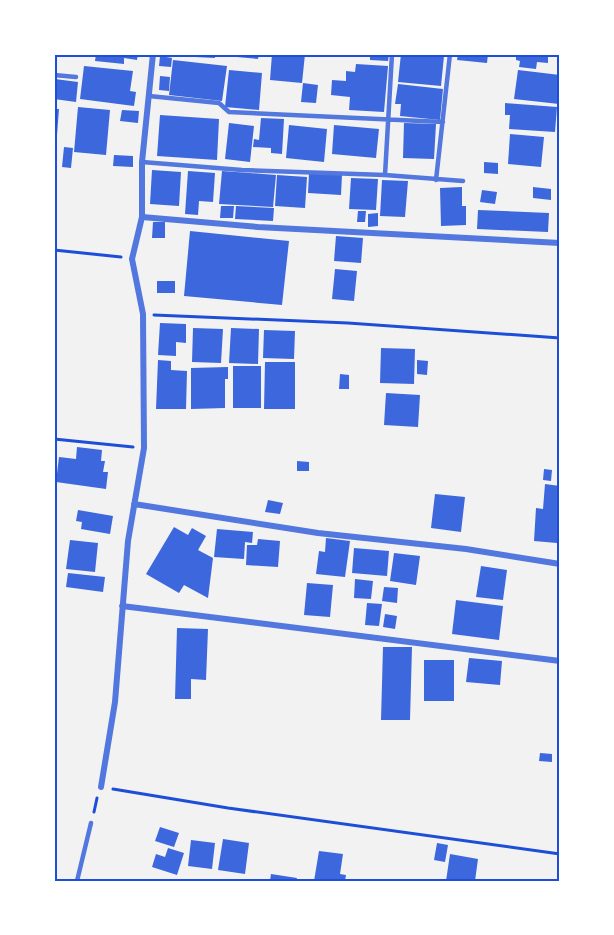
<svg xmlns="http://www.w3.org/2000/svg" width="614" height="935" font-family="'Golos Text',sans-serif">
<rect width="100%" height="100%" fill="#f2f2f2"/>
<!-- building -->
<path fill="#3d67dc" d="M 96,54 L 138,54 L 137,60 L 124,58 L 124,64 L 95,61 Z
M 175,54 L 215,54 L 215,58 L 175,56 Z
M 226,54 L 259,54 L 258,59 L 226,56 Z
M 272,54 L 305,54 L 302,83 L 270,80 Z
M 370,54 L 389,54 L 388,61 L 370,60 Z
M 401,54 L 444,56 L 441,86 L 398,82 Z
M 458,54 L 488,54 L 487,63 L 457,60 Z
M 516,54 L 548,54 L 548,63 L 537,62 L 536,69 L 519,67 L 520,61 L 516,60 Z
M 160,56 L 172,58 L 171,67 L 159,66 Z
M 173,60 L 227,66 L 222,101 L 169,95 Z
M 356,64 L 388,66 L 384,112 L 349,110 L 350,97 L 331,95 L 332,80 L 346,81 L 346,71 L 355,72 Z
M 84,66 L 133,71 L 130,91 L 136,92 L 134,106 L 80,99 Z
M 229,70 L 262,73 L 259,110 L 225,107 Z
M 518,70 L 560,75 L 559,104 L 514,99 Z
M 160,76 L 170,77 L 169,91 L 159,90 Z
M 55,79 L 78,82 L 76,102 L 54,99 Z
M 303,83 L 318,85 L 316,103 L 301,102 Z
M 398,84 L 443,89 L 440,120 L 400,116 L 401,104 L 395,104 Z
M 505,103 L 557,107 L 555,132 L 509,129 L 510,115 L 505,115 Z
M 78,107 L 110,110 L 106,155 L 74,152 Z
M 54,109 L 59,109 L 56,148 L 54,148 Z
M 122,110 L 139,111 L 138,123 L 120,121 Z
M 160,115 L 219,119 L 217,160 L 157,156 Z
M 261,118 L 284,119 L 282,154 L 271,153 L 271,148 L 253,147 L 254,139 L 259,140 Z
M 229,123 L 254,126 L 250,162 L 225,159 Z
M 404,123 L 436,124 L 434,159 L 403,158 Z
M 289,125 L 327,129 L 324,162 L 286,158 Z
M 334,125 L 379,129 L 376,158 L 332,154 Z
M 510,134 L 544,137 L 541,167 L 508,164 Z
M 64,147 L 73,148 L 71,168 L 62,167 Z
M 114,155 L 133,156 L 133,167 L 113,166 Z
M 484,162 L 498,163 L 498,174 L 484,173 Z
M 152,170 L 181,172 L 179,206 L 150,204 Z
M 188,171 L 215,173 L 213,202 L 199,201 L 198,215 L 185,214 Z
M 222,171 L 276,175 L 273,207 L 219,204 Z
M 309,173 L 342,175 L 341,195 L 308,193 Z
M 277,175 L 307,177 L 305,208 L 275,206 Z
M 351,178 L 378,179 L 376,210 L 349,209 Z
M 382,180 L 408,181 L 405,217 L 380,216 Z
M 462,187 L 462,206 L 466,206 L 466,225 L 441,226 L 440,188 Z
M 533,187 L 551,189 L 551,200 L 533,198 Z
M 482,190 L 497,192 L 495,204 L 480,202 Z
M 221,206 L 234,206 L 233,218 L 220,218 Z
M 236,206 L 274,208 L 273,221 L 235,219 Z
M 478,210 L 549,213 L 548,232 L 477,229 Z
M 358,211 L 366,211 L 365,222 L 357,222 Z
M 378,213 L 378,226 L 368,227 L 368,214 Z
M 153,222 L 165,222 L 165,238 L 152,238 Z
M 190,231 L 289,241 L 282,305 L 184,296 Z
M 336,236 L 363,238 L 361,263 L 334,261 Z
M 335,269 L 357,271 L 354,301 L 332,299 Z
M 157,281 L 175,281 L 175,293 L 157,293 Z
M 160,323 L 186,324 L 186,343 L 176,342 L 176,356 L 158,355 Z
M 193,328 L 223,329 L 221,363 L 192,362 Z
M 231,328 L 259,329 L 258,364 L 229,363 Z
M 264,330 L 295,331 L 294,359 L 263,358 Z
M 381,348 L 415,349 L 414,384 L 380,383 Z
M 158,360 L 171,361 L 171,370 L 187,371 L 186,409 L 156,409 Z
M 417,360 L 428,361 L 427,375 L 417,374 Z
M 265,362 L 295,362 L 295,409 L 264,409 Z
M 233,366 L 261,366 L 261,408 L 233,408 Z
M 228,367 L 228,379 L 225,379 L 225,408 L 191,409 L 191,368 Z
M 340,374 L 349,375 L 349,389 L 339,389 Z
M 386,393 L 420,395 L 418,427 L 384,425 Z
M 77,447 L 102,450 L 101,461 L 105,461 L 103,472 L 108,472 L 106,489 L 56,482 L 59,457 L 76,459 Z
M 297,461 L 309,462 L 309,471 L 297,471 Z
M 544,469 L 552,470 L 551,481 L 543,480 Z
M 545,484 L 560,486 L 560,547 L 557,547 L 557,543 L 534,541 L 536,508 L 543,509 Z
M 435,494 L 465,497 L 461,532 L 431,528 Z
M 268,500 L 283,503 L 280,514 L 265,512 Z
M 78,510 L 113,516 L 110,534 L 81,529 L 82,522 L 76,521 Z
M 174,527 L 188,535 L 192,528 L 206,536 L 198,550 L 213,558 L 208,598 L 184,585 L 179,593 L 146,574 Z
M 217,529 L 253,532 L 252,543 L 245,542 L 244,559 L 214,557 Z
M 326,538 L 350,541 L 345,577 L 316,574 L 319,551 L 325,552 Z
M 258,539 L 280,541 L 278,567 L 246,565 L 247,545 L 257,545 Z
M 70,540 L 98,543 L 95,572 L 66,569 Z
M 354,548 L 389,551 L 387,576 L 352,573 Z
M 394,553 L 420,556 L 416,585 L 390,581 Z
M 481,566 L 507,570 L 503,600 L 476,597 Z
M 68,573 L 105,577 L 103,592 L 66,587 Z
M 355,579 L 373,581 L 371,599 L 354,598 Z
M 307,583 L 333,585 L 330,617 L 304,615 Z
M 384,587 L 398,588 L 397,603 L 382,601 Z
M 456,600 L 503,606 L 499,640 L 452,634 Z
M 367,603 L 382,604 L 379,626 L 365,625 Z
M 385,614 L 397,616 L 395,629 L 383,627 Z
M 177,628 L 208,629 L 206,680 L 191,679 L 191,699 L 175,699 Z
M 383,647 L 412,647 L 410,720 L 381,720 Z
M 469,658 L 502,661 L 500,685 L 466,682 Z
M 424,660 L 454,660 L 454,701 L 424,701 Z
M 540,753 L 552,754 L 552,762 L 539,761 Z
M 160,827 L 179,833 L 174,847 L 155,841 Z
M 223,839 L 249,843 L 245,874 L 218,870 Z
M 191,840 L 215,843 L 212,869 L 188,866 Z
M 437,843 L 448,845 L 445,862 L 434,860 Z
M 168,848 L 184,853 L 177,875 L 152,867 L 156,854 L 165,857 Z
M 319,851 L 343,854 L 340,874 L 346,875 L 345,881 L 314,881 Z
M 450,854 L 478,859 L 475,881 L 446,881 Z
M 271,874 L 297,878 L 296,881 L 270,881 Z"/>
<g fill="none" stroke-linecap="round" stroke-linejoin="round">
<!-- path -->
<path stroke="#1d4ed8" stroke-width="3" d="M 54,250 L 121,257
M 154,315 L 348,323 L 560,338
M 54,439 L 133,447
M 113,789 L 228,808 L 560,854
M 94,812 L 97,798"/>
<!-- service -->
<path stroke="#5277de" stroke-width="4.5" d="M 54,75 L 76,77
M 149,96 L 219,103 L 229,112 L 443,122
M 142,162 L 242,170 L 385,175 L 463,181
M 385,175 L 392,54
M 436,180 L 450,54
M 77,881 L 91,823"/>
<!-- minor -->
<path stroke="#5277de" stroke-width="6" d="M 142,217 L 258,227 L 560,243
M 134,504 L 318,533 L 466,549 L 560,564
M 122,606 L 560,661
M 101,787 L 115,702 L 128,541 L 144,448 L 143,314 L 132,259 L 142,217 L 142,162 L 153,54"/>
</g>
<!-- border -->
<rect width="614" height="935" fill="none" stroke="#ffffff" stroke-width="111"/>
<rect x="56" y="56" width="502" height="824" fill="none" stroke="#1d4ed8" stroke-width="2"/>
</svg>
